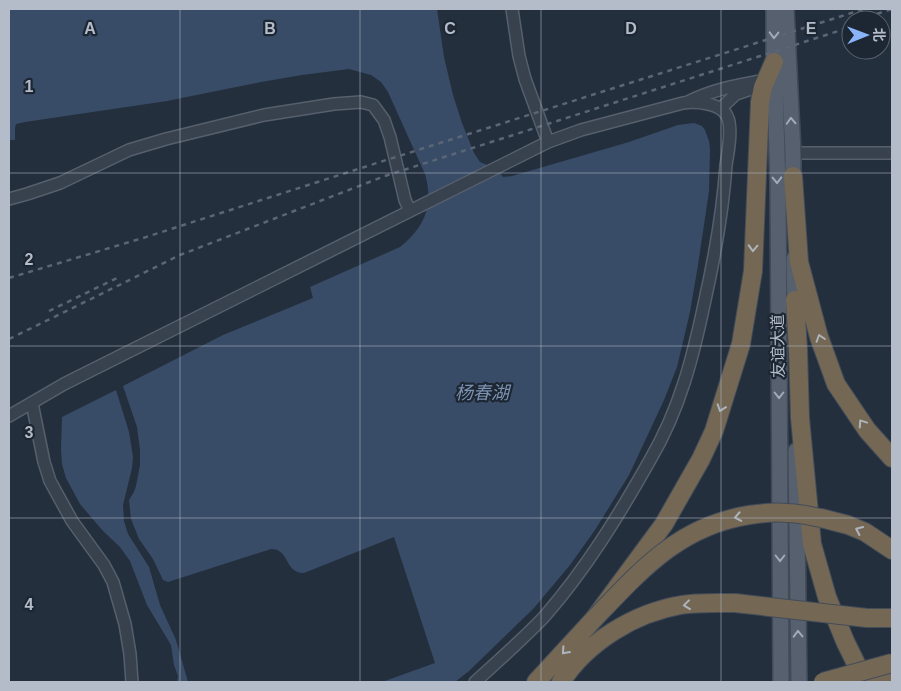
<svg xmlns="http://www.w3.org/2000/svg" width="901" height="691" font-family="Helvetica,'Noto Sans SC',sans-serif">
<rect width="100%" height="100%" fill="#242f3e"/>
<!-- water -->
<path fill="#394c67" d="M 9,9 L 437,9 L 444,57 L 453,95 L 462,123 L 474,153 L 480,162 L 497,169 L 503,177 L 512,176 L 629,142 L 678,125 L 694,123 L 702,126 L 705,130 L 709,141 L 710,149 L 709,191 L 698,265 L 690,312 L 677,367 L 664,400 L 629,475 L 595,530 L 570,565 L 534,608 L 469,671 L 455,682 L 382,682 L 435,663 L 394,537 L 304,573 C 284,573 290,549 271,549 L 168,582 L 163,580 L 153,559 L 139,539 L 131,519 L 129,500 L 134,492 L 136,486 L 140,465 L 140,450 L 137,427 L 123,386 L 223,335 L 313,298 L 310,287 L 400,247 C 425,227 434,205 425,174 L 388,92 L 381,82 L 371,75 L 349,69 L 302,75 L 261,82 L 167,101 L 25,122 L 16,124 L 15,128 L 15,140 L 9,140 Z
M 116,390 L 129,432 L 133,457 L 132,468 L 123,505 L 124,521 L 128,534 L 149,567 L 160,605 L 176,640 L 188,682 L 177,682 L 178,676 L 174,665 L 171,645 L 147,605 L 130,561 L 120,547 L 103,531 L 80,504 L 66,478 L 62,464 L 61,449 L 62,417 Z"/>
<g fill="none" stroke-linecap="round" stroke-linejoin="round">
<defs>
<path id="minor" d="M 512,9 L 519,56 L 525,79 L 548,142
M 688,102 C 713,89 739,85 766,80
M 720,109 L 736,94 L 751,89
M 793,153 L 892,153
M 9,199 L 27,194 L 60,183 L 129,150 L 166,139 L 264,115 L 334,104 L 361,102 L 373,105 L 384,120 L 390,137 L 405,200 L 410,211
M 32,403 L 44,462 L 50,481 L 72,521 L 104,565 L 113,582 L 125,624 L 130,654 L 132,682
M 9,416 L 64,384 L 548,142 L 581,130 L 683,103 C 695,101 721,103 727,116 C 733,127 728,153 726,165 C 723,211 715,255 705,300 C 693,357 680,409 650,460 C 619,515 586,569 544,617 C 522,640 498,661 475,682"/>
<path id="major" d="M 774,9 L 774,62 L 778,184 L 781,682
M 786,9 L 793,153 L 793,188
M 794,259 L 795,311
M 796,451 L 799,682"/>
<path id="highway" d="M 793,176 L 799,262 L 819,337 L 836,384 L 867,430 L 892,458
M 795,300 L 798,350 L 800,418 L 812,544 L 827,597 L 845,641 L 865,682
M 821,518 L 848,525 L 865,532 L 892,550
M 536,682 L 594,619 L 664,524 L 701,459 L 714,431 L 741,344 L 753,271 L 760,102 L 763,87 L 774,62
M 561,682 C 587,642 634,613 681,605 C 699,602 717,603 735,603
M 872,682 L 892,676"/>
</defs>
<!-- minor casing -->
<use href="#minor" stroke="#565f6c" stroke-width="14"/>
<!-- major casing -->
<use href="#major" stroke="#414a57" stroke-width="18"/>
<!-- highway casing -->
<use href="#highway" stroke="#434c59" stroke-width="20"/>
<!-- minor -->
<use href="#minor" stroke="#38414e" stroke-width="11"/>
<!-- major -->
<use href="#major" stroke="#56606e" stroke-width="15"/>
<!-- highway -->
<use href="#highway" stroke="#746855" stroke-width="18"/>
<!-- rail -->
<path stroke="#5a6575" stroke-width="2.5" stroke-dasharray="5 5" stroke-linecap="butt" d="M 858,20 L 892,9
M 9,278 L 143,238 L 380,162 L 864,9
M 49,311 L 117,278
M 9,339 L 91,299 L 180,255 L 385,176 L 851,27"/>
<defs>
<path id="highway-bridge" d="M 735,603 L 867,618 L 892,618
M 594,619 C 641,570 679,526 749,515 C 762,513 775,512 787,513 C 799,513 810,516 821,518
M 823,682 L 892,663"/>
</defs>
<!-- highway-bridge casing -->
<use href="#highway-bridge" stroke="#434c59" stroke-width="20" stroke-linecap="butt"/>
<!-- highway-bridge -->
<use href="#highway-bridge" stroke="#746855" stroke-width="18"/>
</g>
<!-- one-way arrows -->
<defs><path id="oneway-chevron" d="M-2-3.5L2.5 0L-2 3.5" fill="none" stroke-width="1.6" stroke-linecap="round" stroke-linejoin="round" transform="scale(1.25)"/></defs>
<g stroke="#a1aab7">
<use href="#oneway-chevron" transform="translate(774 35) rotate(91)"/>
<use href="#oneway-chevron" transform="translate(791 121) rotate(-93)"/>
<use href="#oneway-chevron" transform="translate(777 180) rotate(89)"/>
<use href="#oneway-chevron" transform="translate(779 395) rotate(90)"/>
<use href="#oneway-chevron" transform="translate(780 558) rotate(90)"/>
<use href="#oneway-chevron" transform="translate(798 634) rotate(-91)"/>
</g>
<g stroke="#aeb4bd">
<use href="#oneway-chevron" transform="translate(753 248) rotate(92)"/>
<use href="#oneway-chevron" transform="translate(820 338) rotate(-108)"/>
<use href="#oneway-chevron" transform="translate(721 408) rotate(109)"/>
<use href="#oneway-chevron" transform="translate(862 423) rotate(-124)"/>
<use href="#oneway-chevron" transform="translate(738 517) rotate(169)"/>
<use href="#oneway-chevron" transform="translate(859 530) rotate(-155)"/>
<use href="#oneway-chevron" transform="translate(687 605) rotate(173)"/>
<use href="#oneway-chevron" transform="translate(565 651) rotate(132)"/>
</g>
<!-- grid -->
<path fill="none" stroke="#b4bcc9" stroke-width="1" stroke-opacity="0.55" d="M 180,9 L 180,682M 360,9 L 360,682M 541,9 L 541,682M 721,9 L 721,682M 9,173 L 892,173M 9,346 L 892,346M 9,518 L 892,518"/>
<g text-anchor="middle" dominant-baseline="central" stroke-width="4.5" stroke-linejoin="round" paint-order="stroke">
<!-- street labels -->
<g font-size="16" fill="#b4bcc9" stroke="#1d2633">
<text transform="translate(778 346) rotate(-91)">友谊大道</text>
</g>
<!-- water labels -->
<g font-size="18" font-style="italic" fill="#7c92b1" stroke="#1d2633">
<text x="482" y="393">杨春湖</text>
</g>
</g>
<g font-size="16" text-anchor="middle" font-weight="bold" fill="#b4bcc9" stroke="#1d2633" stroke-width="4.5" stroke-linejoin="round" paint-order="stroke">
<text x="90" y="34">A</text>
<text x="270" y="34">B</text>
<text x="450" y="34">C</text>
<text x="631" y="34">D</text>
<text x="811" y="34">E</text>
<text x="29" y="92">1</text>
<text x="29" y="265">2</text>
<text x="29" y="438">3</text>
<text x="29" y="610">4</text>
</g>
<!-- border -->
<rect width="901" height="691" fill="none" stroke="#b4bcc9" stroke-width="20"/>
<!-- north arrow -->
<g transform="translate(866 35) rotate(89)"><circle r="24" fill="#1d2633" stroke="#59626f"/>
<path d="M0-4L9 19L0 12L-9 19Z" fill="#8ab4f8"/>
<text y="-8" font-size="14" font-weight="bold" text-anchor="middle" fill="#b4bcc9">北</text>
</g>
</svg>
